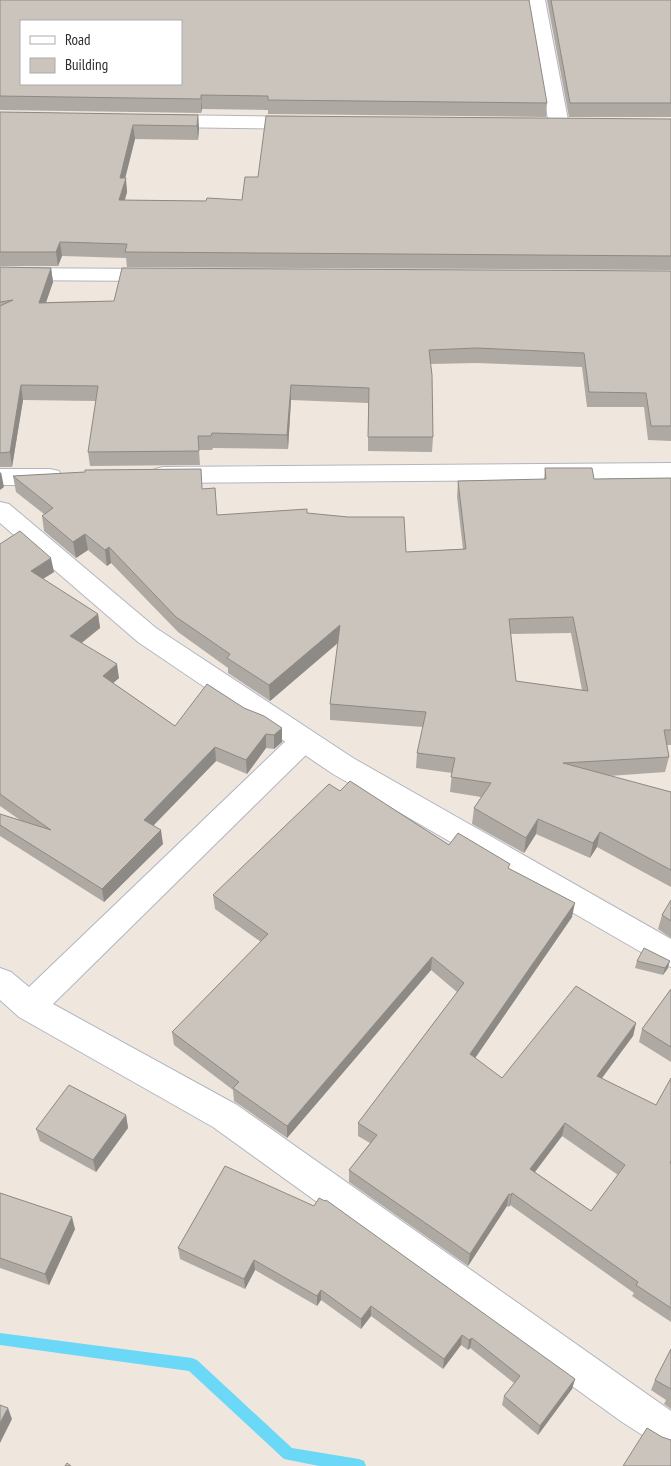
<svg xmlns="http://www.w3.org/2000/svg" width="671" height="1466" font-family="'PT Sans Narrow',sans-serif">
<rect width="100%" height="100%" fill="#efe7de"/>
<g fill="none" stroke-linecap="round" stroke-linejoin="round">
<!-- stream -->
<path fill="#6bd8f7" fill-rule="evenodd" d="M 0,1333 L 192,1358 L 197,1360 L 292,1448 L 359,1459 L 364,1461 L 366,1466 L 319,1466 L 284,1459 L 189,1371 L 0,1345 Z"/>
<defs>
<path id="minor" d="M 527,0 L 545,0 L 569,125 L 566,129 L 559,131 L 552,129 L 549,125 Z
M 163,115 L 302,117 L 309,119 L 312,123 L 309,127 L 302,129 L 163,127 L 156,125 L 153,121 L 156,117 Z
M 0,268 L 157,269 L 165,270 L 168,275 L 165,280 L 157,281 L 0,280 Z
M 671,463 L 671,479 L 163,483 L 155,481 L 151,475 L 155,469 L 163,467 Z
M 0,469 L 50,469 L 59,471 L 62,477 L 59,483 L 50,485 L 0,485 Z
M 304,729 L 314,733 L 318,740 L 314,747 L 53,1004 L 237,1105 L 671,1411 L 671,1450 L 658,1445 L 622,1422 L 213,1127 L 19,1017 L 0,1000 L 0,968 L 11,972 L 29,987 L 294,733 Z"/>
<path id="tertiary" d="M 0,502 L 9,504 L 156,628 L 353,758 L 671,939 L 671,967 L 660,963 L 333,774 L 138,642 L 0,523 Z"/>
</defs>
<!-- minor casing -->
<use href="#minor" stroke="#b2b5c1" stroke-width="2"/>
<!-- tertiary casing -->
<use href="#tertiary" stroke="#b2b5c1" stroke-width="2"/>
<!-- minor -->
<use href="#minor" fill="#fff" fill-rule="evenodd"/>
<!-- tertiary -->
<use href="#tertiary" fill="#fff" fill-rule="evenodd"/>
</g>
<!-- wall -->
<path fill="#aea9a3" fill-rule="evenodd" d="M 0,0 L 547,103 L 546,117 L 268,114 L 268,110 L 202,109 L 201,113 L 0,110 Z
M 547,0 L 671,0 L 671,117 L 569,117 Z
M 0,112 L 198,115 L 199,129 L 198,140 L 135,139 L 125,178 L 127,192 L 125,200 L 206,201 L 242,200 L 258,177 L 671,119 L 671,270 L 127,267 L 126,258 L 62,256 L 58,266 L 0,266 Z
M 0,267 L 51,268 L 53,282 L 46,302 L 114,301 L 671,271 L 671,441 L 648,440 L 644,407 L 587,407 L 582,367 L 476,363 L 430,364 L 433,437 L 432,452 L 368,451 L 368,403 L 291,400 L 288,449 L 213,448 L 212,450 L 199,450 L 200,465 L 90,466 L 88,452 L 96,401 L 23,400 L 12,467 L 0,467 Z
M 545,468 L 594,479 L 671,478 L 671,745 L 667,745 L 669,757 L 665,772 L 609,776 L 671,792 L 671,887 L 597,847 L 590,858 L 536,834 L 524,853 L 472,824 L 474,808 L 481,797 L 450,792 L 452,773 L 416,768 L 417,753 L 423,727 L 330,720 L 330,704 L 338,643 L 270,701 L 228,673 L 228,668 L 178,632 L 111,563 L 107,566 L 88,550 L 76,558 L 44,531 L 42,516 L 44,514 L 16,492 L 13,476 L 85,472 L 202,489 L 217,515 L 307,513 L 406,552 L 463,549 L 457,497 L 458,481 L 544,480 ZM 571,633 L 582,690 L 516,681 L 511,634 Z
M 0,544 L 54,572 L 43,579 L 98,614 L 100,628 L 82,643 L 119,678 L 113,683 L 175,726 L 244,708 L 282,728 L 282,742 L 274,749 L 266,748 L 247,774 L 216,761 L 154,825 L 163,844 L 104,902 L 0,836 L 0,814 L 20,820 L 0,806 Z
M 340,791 L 449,845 L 510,869 L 572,917 L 475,1058 L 502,1078 L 636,1023 L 633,1036 L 601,1078 L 656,1105 L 671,1078 L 671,1322 L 632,1296 L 634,1293 L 510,1205 L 509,1207 L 507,1206 L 468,1266 L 349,1182 L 349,1170 L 370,1143 L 358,1136 L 358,1123 L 457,992 L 431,970 L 287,1138 L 234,1101 L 233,1090 L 174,1045 L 172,1032 L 261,942 L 215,909 L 213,895 ZM 562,1136 L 618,1175 L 591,1211 L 535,1172 Z
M 671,900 L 671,938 L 658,929 L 662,915 Z
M 637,961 L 668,968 L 663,975 L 635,968 Z
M 671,989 L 671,1062 L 639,1042 L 642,1029 Z
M 126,1115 L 128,1128 L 96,1172 L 40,1141 L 36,1129 Z
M 225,1166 L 575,1379 L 572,1389 L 538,1435 L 502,1405 L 504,1396 L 514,1383 L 470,1348 L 468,1350 L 461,1345 L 443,1369 L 371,1316 L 361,1329 L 321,1300 L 317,1306 L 255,1270 L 245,1289 L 180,1259 L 178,1248 Z
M 0,1193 L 75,1229 L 49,1285 L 0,1268 Z
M 671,1349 L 671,1409 L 664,1404 L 666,1400 L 651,1390 L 655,1380 Z"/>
<!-- shaded-wall -->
<path fill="#8d8984" d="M 201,95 L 202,109 L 201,113 Z
M 198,115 L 199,129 L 198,140 L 197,126 Z
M 133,125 L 135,139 L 124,183 L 126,178 L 127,192 L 120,215 L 119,200 L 120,178 Z
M 60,242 L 62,256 L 58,266 L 56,252 Z
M 51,268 L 53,282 L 41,317 L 39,303 Z
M 21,385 L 23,400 L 12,467 L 10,452 Z
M 291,385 L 291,400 L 288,449 L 287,435 Z
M 1,472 L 4,487 L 0,490 L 0,473 Z
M 85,534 L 88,550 L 76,558 L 73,542 Z
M 109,547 L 111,563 L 107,566 L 105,550 Z
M 51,558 L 54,572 L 33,585 L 31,571 Z
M 98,614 L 100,628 L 72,650 L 70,636 Z
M 340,625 L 340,641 L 270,701 L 269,685 Z
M 117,664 L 119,678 L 105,690 L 103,676 Z
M 282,728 L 282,742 L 274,749 L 274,735 Z
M 266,734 L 266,748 L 247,774 L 246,760 Z
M 215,747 L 216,761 L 146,833 L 144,820 Z
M 538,819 L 536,834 L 524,853 L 526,838 Z
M 161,830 L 163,844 L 104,902 L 102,889 Z
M 600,832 L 597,847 L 590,858 L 593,843 Z
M 575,903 L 572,917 L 469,1067 L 470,1054 Z
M 432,957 L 431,970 L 287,1138 L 287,1126 Z
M 670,961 L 668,968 L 663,975 L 665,968 Z
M 636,1023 L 633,1036 L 594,1089 L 597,1076 Z
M 126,1115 L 128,1128 L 96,1172 L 93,1160 Z
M 565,1123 L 562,1136 L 528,1181 L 530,1169 Z
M 512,1193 L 510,1205 L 509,1207 L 511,1195 Z
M 509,1194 L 507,1206 L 468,1266 L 470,1254 Z
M 72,1217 L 75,1229 L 49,1285 L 45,1274 Z
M 254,1260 L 255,1270 L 245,1289 L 244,1279 Z
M 321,1290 L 321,1300 L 317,1306 L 317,1296 Z
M 371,1306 L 371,1316 L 361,1329 L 361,1319 Z
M 462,1335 L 461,1345 L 443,1369 L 444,1359 Z
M 472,1338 L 470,1348 L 468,1350 L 469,1340 Z
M 575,1379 L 572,1389 L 538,1435 L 540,1426 Z
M 8,1408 L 12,1419 L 0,1443 L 0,1423 Z"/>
<!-- building -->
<path fill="#cac4bd" stroke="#8d8984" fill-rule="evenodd" d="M 0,0 L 529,0 L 547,103 L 268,100 L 268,96 L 201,95 L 201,99 L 0,96 ZM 21,21 L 181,21 L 181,84 L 21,84 Z
M 551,0 L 671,0 L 671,103 L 570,103 Z
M 0,112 L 198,115 L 197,126 L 133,125 L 120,178 L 126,178 L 119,200 L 206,201 L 207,198 L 242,200 L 245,177 L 258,177 L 266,116 L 671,119 L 671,256 L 125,252 L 127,244 L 60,242 L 56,252 L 0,252 Z
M 0,267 L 51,268 L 39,303 L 114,301 L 122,268 L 671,271 L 671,426 L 651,426 L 646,393 L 589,392 L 584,353 L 477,348 L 429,350 L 432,375 L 433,437 L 368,437 L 369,388 L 291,385 L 287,435 L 212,433 L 211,436 L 198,436 L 199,451 L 88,452 L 98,386 L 21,385 L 10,452 L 0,453 L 0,306 L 13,300 L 0,302 Z
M 545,468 L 592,468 L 594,479 L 671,478 L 671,730 L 664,730 L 669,757 L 563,763 L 671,792 L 671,870 L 600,832 L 593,843 L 538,819 L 526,838 L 474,808 L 491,783 L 451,777 L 455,758 L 417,753 L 426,712 L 330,704 L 340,625 L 269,685 L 227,658 L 230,654 L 176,617 L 109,547 L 105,550 L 85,534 L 73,542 L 42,516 L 53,508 L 13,476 L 85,472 L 85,470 L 201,469 L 202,489 L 215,488 L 217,515 L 307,509 L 307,513 L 348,517 L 404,517 L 406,552 L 466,549 L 458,481 L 546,479 ZM 573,617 L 588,691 L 516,681 L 509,619 Z
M 20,531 L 51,558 L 31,571 L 98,614 L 70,636 L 117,664 L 103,676 L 175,726 L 207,684 L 244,708 L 264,716 L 282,728 L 274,735 L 266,734 L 246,760 L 215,747 L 144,820 L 161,830 L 102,889 L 0,825 L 0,814 L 51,830 L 0,794 L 0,544 Z
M 350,781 L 449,845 L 458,833 L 510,864 L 508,868 L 575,903 L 470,1054 L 502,1078 L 576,986 L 636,1023 L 597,1076 L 656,1105 L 671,1078 L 671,1160 L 670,1163 L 671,1164 L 671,1308 L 636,1285 L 638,1282 L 512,1193 L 511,1195 L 509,1194 L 470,1254 L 349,1170 L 377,1135 L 358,1123 L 464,983 L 432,957 L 287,1126 L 233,1088 L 239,1082 L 172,1032 L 268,934 L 213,895 L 329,784 L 340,791 ZM 565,1123 L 625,1165 L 591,1211 L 530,1169 Z
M 671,900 L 671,921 L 662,915 Z
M 644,948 L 670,961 L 665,968 L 637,961 Z
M 671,989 L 671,1047 L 642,1029 Z
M 69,1085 L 126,1115 L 93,1160 L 36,1129 Z
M 225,1166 L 314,1206 L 319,1198 L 325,1201 L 326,1200 L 575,1379 L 540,1426 L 504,1396 L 520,1376 L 472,1338 L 469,1340 L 462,1335 L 444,1359 L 371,1306 L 361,1319 L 321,1290 L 317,1296 L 254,1260 L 244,1279 L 178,1248 Z
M 0,1193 L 72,1217 L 45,1274 L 0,1258 Z
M 671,1349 L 671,1389 L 655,1380 Z
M 0,1405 L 8,1408 L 0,1423 Z
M 647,1428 L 662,1437 L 671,1440 L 671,1466 L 623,1466 Z
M 67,1463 L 71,1466 L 65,1466 Z"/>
<!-- legend -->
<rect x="20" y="20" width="162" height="65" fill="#ffffff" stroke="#ababab"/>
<rect x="30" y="36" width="25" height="8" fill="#ffffff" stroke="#ababab"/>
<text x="65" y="45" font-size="15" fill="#2c2c2c">Road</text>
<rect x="30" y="58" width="25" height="15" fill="#cac4bd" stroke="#ababab"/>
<text x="65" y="70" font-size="15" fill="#2c2c2c">Building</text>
</svg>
